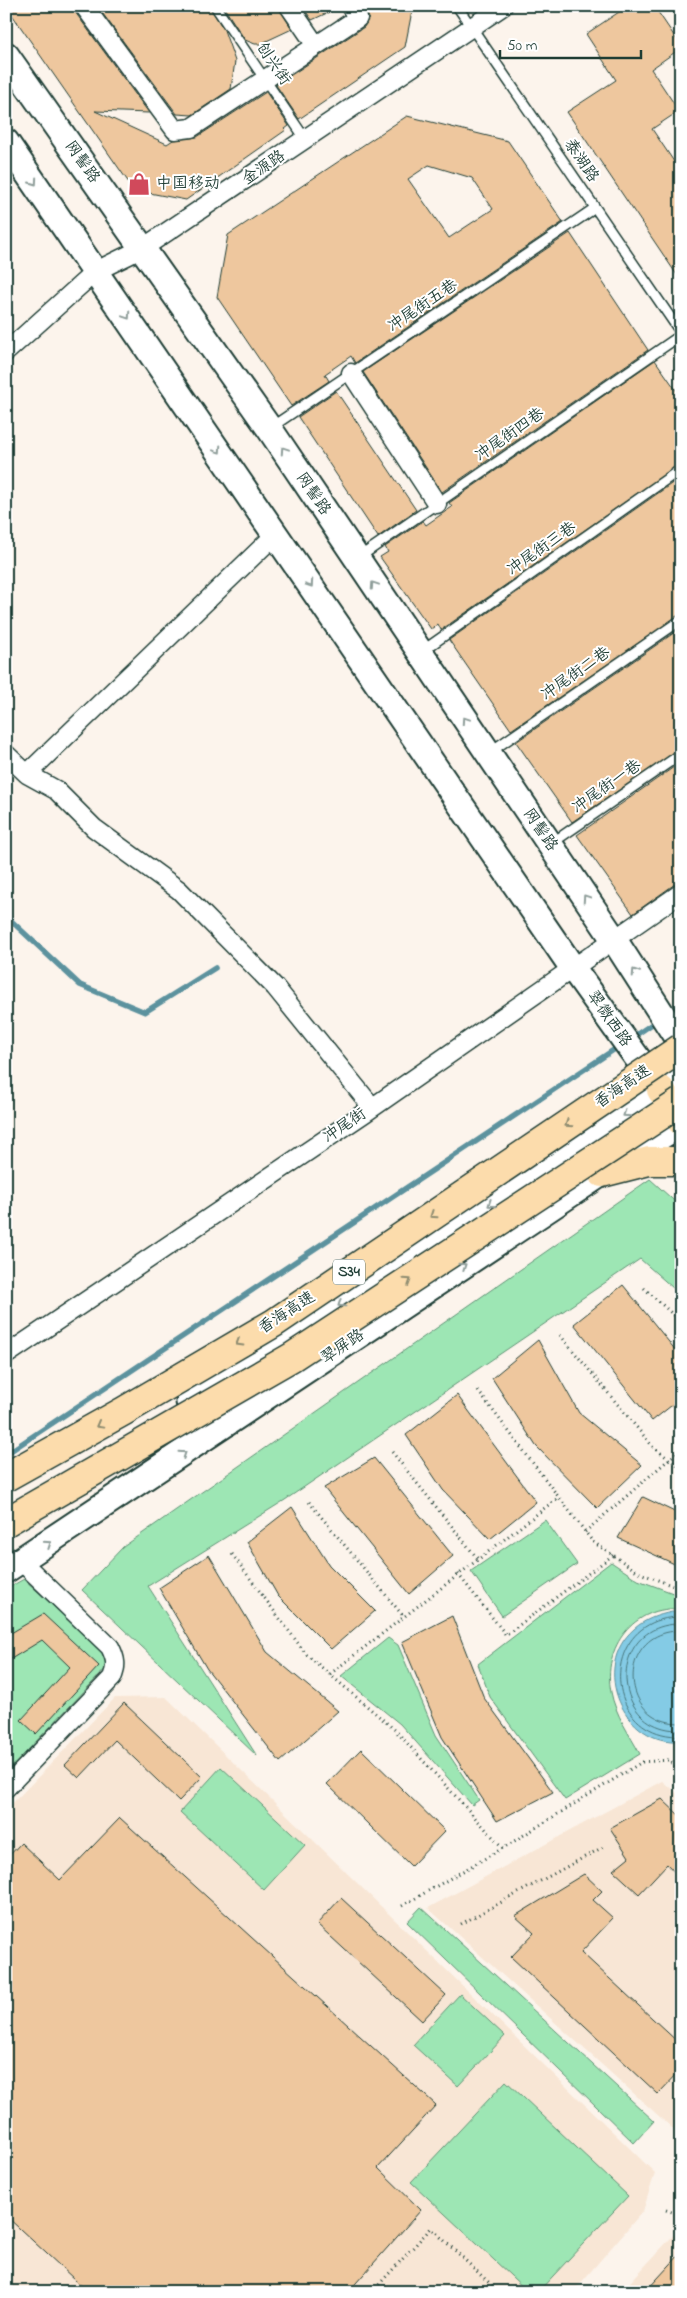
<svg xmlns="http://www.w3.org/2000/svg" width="687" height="2298" font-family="'Indie Flower','LXGW WenKai TC',sans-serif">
<rect width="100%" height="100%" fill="#fcf4ec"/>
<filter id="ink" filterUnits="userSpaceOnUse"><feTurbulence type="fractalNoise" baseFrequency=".02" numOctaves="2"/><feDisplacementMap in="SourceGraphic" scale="10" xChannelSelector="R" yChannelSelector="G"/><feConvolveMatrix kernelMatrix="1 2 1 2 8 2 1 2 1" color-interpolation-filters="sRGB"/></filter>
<g filter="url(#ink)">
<!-- built -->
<path fill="#f8e6d5" d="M 166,1697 L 655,2173 L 643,2211 L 573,2292 L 6,2292 L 6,1810 L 115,1698 Z
M 662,1781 L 681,1797 L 681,2136 L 428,1908 Z
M 681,2227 L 681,2292 L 621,2292 Z"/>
<!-- green -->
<path fill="#9de6b4" stroke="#5e9274" d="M 650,1179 L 681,1207 L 681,1295 L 640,1259 L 285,1500 L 148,1586 L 257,1756 L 82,1590 L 123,1547 Z
M 545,1520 L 577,1564 L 502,1616 L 471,1571 Z
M 611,1562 L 638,1580 L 681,1596 L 681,1609 C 634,1605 602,1647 611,1692 C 615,1714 630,1735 640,1754 L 565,1800 L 490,1697 L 478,1664 Z
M 24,1579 L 113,1661 L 6,1773 L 6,1589 Z
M 388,1638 L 398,1645 L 436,1735 L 479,1800 L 472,1805 L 400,1724 L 341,1676 Z
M 221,1767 L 305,1845 L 264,1890 L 180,1812 Z
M 421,1907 L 654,2121 L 634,2143 L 407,1922 Z
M 460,1994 L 505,2036 L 458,2086 L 413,2045 Z
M 506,2081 L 628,2196 L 538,2292 L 528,2292 L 411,2182 Z"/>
<!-- water -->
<path fill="#84cbe5" stroke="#5c929e" d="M 672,1612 L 681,1613 L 681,1741 C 623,1746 590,1667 634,1629 C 645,1619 658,1615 672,1612 Z"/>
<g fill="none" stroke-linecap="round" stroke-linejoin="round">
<!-- shore -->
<path stroke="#47767b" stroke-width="1" d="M 681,1617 C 599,1616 599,1738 681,1736
M 681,1624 C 607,1622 608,1732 681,1730
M 681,1631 C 617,1629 617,1724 681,1723"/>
<!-- stream -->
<path stroke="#5c929e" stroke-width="5.5" d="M 6,916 L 80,985 L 145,1012 L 215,968
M 668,1014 L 681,1005
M 630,1039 L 658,1020
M 6,1454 L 621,1045"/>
</g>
<!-- building -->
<path fill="#eec79e" stroke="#1f3d34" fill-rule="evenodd" d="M 6,6 L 74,6 L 75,12 L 149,113 L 95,111 L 167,144 L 173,140 L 197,137 L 266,92 L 289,126 L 285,129 L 286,130 L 186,200 L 134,190 Z
M 97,6 L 209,6 L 224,30 L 235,61 L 231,89 L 192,115 L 177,114 Z
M 223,6 L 278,6 L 292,29 L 260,44 L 255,44 L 245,40 Z
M 302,6 L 339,6 L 340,7 L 312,20 Z
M 363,6 L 413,6 L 405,47 L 299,119 L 276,85 L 364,27 L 369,18 Z
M 628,6 L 654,6 L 681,46 L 681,48 L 651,69 L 679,111 L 652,129 L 681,172 L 681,281 L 567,112 L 616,80 L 586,34 Z
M 407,116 L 508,141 L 563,222 L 355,363 L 351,356 L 325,374 L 329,381 L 291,406 L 217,297 L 228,235 ZM 429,165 L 472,178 L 493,209 L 449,238 L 408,179 Z
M 570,233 L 648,350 L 442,492 L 363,372 Z
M 655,360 L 681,397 L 681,463 L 441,630 L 438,624 L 431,629 L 380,557 L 388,552 L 385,547 L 423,521 L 426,525 L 452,507 L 449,503 Z
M 336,391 L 416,510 L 378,537 L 298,417 Z
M 681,477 L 681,614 L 511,730 L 449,640 Z
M 681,628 L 681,748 L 572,822 L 516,742 Z
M 681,762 L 681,882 L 675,884 L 633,914 L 577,835 Z
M 623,1285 L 681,1357 L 681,1398 L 652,1421 L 574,1324 Z
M 538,1340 L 579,1413 L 642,1465 L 597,1508 L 536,1446 L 492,1378 Z
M 457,1395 L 536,1502 L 490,1539 L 443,1490 L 406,1435 Z
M 374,1458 L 453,1556 L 409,1594 L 324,1488 Z
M 643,1497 L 681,1515 L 681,1567 L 618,1538 Z
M 292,1507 L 329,1565 L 375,1611 L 331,1649 L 278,1596 L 247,1542 Z
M 209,1555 L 267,1652 L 338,1711 L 280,1762 L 207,1669 L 159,1588 Z
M 43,1614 L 99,1666 L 36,1734 L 21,1720 L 70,1667 L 42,1640 L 6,1662 L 6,1636 Z
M 452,1616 L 484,1698 L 553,1792 L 497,1821 L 442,1737 L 402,1642 Z
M 124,1703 L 202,1777 L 179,1801 L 115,1740 L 79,1778 L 65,1765 Z
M 361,1749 L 445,1831 L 411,1866 L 327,1784 Z
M 662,1799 L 681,1817 L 681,1879 L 667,1864 L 639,1894 L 613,1870 L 629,1857 L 610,1828 Z
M 120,1818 L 436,2105 L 378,2168 L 421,2210 L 348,2292 L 88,2292 L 6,2216 L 6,1859 L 21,1843 L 60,1880 Z
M 584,1874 L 602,1891 L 593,1900 L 613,1918 L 581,1952 L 681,2045 L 681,2070 L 658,2094 L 511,1957 L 534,1933 L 515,1916 Z
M 341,1898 L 446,1995 L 422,2021 L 317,1924 Z
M 681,2253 L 681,2292 L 645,2292 Z"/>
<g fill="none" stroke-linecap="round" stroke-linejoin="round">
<defs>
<path id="service" d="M 215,6 L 306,140
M 457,6 L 681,333
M 270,428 L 595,208
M 358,558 L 681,335
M 421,652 L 681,469
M 490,752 L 681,620
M 552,843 L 681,754"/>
<path id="minor" d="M 84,6 L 175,130 L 191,128 L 358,18 L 350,6
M 289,6 L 315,44
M 6,352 L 96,271 L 143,248 L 503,6
M 351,373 L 437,504
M 6,754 L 27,774 L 56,790 L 94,828 L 179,890 L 275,987 L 372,1107
M 27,774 L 276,534
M 6,1355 L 366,1112 L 681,893
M 6,1788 L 112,1678 C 117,1666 116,1659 110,1647 L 21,1561"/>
<path id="secondary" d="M 6,55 L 269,428 L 613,938 L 681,1044
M 6,142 L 572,967 L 658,1087
M 189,1402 L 282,1344 L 681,1077
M 6,1570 L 602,1173 L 681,1124"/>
<path id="primary" d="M 661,1090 L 681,1121
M 602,1173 L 649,1161 L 681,1161"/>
</defs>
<!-- service casing -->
<use href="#service" stroke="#1f3d34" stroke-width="12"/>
<!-- minor casing -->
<use href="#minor" stroke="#1f3d34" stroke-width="21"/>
<!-- secondary casing -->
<use href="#secondary" stroke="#1f3d34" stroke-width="29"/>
<!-- primary casing -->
<use href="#primary" stroke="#1f3d34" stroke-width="31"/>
<!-- path -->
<path stroke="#1f3d34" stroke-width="3" stroke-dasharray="1 4" stroke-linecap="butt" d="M 644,1288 L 681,1322
M 560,1335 L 653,1447 L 681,1468
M 478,1391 L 593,1542 L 640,1573 L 681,1589
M 392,1452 L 478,1559
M 309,1502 L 404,1617
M 585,1532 L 681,1449
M 232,1554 L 306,1654 L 395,1730 L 503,1848
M 458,1574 L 506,1635 L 613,1555
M 330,1674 L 559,1497
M 402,1906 L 503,1848 L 642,1762 L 668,1760 L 681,1771
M 461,1924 L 605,1846
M 666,2210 L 681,2215
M 372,2292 L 431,2228 L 499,2292"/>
<!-- service -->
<use href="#service" stroke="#fff" stroke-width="9"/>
<!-- minor -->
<use href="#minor" stroke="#fff" stroke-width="18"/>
<!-- secondary -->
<use href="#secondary" stroke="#fff" stroke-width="25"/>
<!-- primary -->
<use href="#primary" stroke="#fcdcac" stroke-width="28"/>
<defs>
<path id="motorway-bridge" d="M 6,1477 L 124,1411 L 274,1323 L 681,1048
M 6,1522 L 292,1357 L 681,1102"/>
</defs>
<!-- motorway-bridge casing -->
<use href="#motorway-bridge" stroke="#1f3d34" stroke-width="31" stroke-linecap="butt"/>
<!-- motorway-bridge -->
<use href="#motorway-bridge" stroke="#fcdcac" stroke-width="28"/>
</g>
<!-- one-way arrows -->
<defs><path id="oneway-chevron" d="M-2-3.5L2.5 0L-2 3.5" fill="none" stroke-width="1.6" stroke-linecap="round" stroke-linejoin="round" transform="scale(1.25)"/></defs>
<g stroke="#8f9e9a">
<use href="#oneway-chevron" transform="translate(34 182) rotate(55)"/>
<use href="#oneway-chevron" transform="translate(127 316) rotate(56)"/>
<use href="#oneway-chevron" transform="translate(218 450) rotate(56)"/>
<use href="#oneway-chevron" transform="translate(284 450) rotate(-124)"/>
<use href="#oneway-chevron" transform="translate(310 584) rotate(56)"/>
<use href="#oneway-chevron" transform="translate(374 585) rotate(-124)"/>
<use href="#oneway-chevron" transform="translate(465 720) rotate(-124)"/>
<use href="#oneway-chevron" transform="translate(586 898) rotate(-124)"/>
<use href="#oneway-chevron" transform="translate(635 972) rotate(-123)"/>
<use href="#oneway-chevron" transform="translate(626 1114) rotate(146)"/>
<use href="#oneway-chevron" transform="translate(491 1204) rotate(146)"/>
<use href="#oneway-chevron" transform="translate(463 1266) rotate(-34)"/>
<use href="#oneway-chevron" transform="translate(341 1304) rotate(146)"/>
<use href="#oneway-chevron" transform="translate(183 1454) rotate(-34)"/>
<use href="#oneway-chevron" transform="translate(48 1544) rotate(-34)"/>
</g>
<g stroke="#8e8c70">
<use href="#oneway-chevron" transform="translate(568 1124) rotate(146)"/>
<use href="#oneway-chevron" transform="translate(433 1215) rotate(146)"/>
<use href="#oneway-chevron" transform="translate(408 1281) rotate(-33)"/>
<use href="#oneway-chevron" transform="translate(239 1343) rotate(149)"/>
<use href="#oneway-chevron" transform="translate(99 1425) rotate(151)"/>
</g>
</g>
<!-- icons -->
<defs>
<symbol id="shop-bare" viewBox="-9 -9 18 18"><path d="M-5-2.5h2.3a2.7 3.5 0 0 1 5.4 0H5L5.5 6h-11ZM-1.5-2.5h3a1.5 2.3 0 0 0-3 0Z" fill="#d1495b" stroke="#fff" stroke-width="2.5" paint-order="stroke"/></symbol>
</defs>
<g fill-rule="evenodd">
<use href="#shop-bare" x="123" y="168" width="32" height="32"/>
</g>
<g text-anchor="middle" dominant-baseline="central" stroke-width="4" stroke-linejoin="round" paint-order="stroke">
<!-- shield labels -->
<rect fill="#fff" stroke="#627771" stroke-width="1" x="333" y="1259.5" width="32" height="25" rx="4"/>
<g font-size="15" font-weight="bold" fill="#1f3d34">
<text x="349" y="1272">S34</text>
</g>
<!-- street labels -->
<g font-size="16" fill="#1f3d34" stroke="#fff">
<text transform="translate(273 64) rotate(56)">创兴街</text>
<text transform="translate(581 161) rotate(56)">泰湖路</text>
<text transform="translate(82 162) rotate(55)">网髻路</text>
<text transform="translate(264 168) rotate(-34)">金源路</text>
<text transform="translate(423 306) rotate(-34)">冲尾街五巷</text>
<text transform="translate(510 435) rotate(-35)">冲尾街四巷</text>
<text transform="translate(313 494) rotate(56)">网髻路</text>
<text transform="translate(542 549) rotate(-35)">冲尾街三巷</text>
<text transform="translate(576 674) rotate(-35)">冲尾街二巷</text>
<text transform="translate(607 787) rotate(-35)">冲尾街一巷</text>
<text transform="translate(540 830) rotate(56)">网髻路</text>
<text transform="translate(609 1019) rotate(55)">翠微西路</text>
<text transform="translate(623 1087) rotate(-34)">香海高速</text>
<text transform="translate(345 1126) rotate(-34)">冲尾街</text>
<text transform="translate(287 1313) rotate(-33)">香海高速</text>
<text transform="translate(343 1347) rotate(-34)">翠屏路</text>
</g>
<!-- poi labels -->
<g font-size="16" fill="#1f3d34" stroke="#fff" text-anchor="start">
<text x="156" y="184">中国移动</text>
</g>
</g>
<!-- margin -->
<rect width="687" height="2298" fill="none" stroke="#fff" stroke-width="25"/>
<rect x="12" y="12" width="662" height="2273" fill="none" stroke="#1f3d34" stroke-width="2" filter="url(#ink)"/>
<!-- scale -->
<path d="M500 50v8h141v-8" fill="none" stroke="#1f3d34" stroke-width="2.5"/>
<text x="507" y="50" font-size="15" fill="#1f3d34" stroke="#ffffff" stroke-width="4" paint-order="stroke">50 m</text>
</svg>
